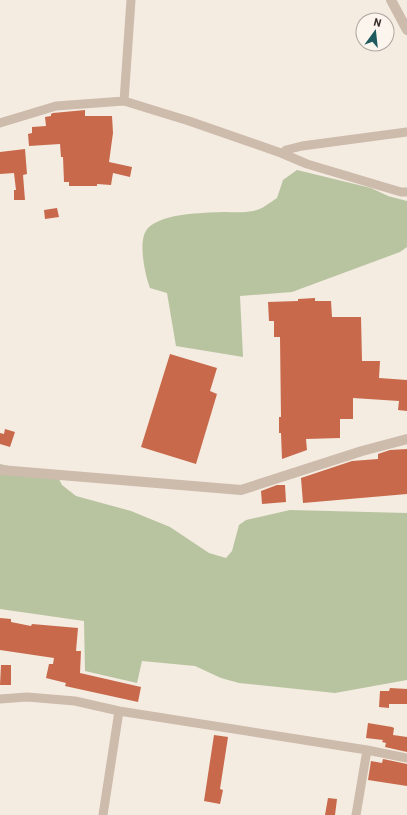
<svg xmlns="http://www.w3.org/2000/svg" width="407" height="815" font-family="Barlow,sans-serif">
<rect width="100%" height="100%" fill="#f4ebe1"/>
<!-- green -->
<path fill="#b8c4a0" d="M 297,170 L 371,188 L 388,196 L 407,201 L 407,247 L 400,252 L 292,292 L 240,296 L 243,357 L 176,346 L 167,293 L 150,288 C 145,275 137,239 148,228 C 164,213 202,213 223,212 C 232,212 244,213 253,211 C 261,210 271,202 277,198 L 283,180 Z
M 0,464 L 58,477 L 62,485 L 76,496 L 131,511 L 170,527 L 209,553 L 226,558 L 232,551 L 239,525 L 246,520 L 290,510 L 407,513 L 407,680 L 335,693 L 239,683 L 221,678 L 195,666 L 142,661 L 137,683 L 85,671 L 84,621 L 0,609 Z"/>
<!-- building -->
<path fill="#c8694b" d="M 85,110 L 85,116 L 112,116 L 113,133 L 109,162 L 132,167 L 130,177 L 113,173 L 111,185 L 97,184 L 97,186 L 69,186 L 69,182 L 64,182 L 63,157 L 61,157 L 60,144 L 29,146 L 28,134 L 32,133 L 32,127 L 46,126 L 45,117 L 51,116 L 51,114 L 53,113 Z
M 25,149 L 27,174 L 23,175 L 25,200 L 14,200 L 14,190 L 16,190 L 14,173 L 0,174 L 0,152 Z
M 57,208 L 59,217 L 45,219 L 44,210 Z
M 315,298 L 315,301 L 331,301 L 332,317 L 361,317 L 362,361 L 380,361 L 379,378 L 407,380 L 407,411 L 398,410 L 399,401 L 353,398 L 353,419 L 340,419 L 340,438 L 306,439 L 307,450 L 282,459 L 281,433 L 279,433 L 279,417 L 281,417 L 280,337 L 274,337 L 274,321 L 269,321 L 268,302 L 298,301 L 298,299 Z
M 170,354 L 217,368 L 210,391 L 217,394 L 196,464 L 141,447 Z
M 5,429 L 15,432 L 10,447 L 0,444 L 0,433 L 4,434 Z
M 407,449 L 407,494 L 303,503 L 301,478 L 352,461 L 378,459 L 378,454 L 390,450 Z
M 277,485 L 285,485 L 286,502 L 262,504 L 261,491 Z
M 0,618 L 11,619 L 11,622 L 31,626 L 32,624 L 78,628 L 76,651 L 81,651 L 80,673 L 141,687 L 138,702 L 65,686 L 66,683 L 46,678 L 49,664 L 53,664 L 54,658 L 0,650 Z
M 1,665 L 11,665 L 11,685 L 0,685 Z
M 390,688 L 407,689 L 407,704 L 389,704 L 389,708 L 379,707 L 380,691 L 389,691 Z
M 368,723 L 392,727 L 394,728 L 393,735 L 407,737 L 407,752 L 385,747 L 386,743 L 382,742 L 383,740 L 366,738 Z
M 214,735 L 228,737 L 220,789 L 223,790 L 220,804 L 204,801 Z
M 383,759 L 407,764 L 407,786 L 368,780 L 371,761 L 382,763 Z
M 328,798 L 337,799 L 335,815 L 325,815 Z"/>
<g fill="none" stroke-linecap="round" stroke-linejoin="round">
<!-- minor -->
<path stroke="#cdbbac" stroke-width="9" d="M 124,101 L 131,0
M 0,123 L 56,106 L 124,101 L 189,121 L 281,153 L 307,164 L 401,192 L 407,192
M 283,153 L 286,150 L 302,146 L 407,132
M 0,699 L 27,697 L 75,701 L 119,711 L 367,750 L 407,758
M 103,815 L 119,711
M 356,815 L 367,750"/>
<!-- tertiary -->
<path stroke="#cdbbac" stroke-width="10" d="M 391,0 L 407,30
M 0,470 L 241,490 L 362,451 L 407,439"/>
</g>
<!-- north arrow -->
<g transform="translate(375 32) rotate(15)"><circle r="19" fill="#fbf5ee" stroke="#aea6a0"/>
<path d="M0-3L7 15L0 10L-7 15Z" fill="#1f5a5e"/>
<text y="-6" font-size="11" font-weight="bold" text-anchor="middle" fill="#3b302b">N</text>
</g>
</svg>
